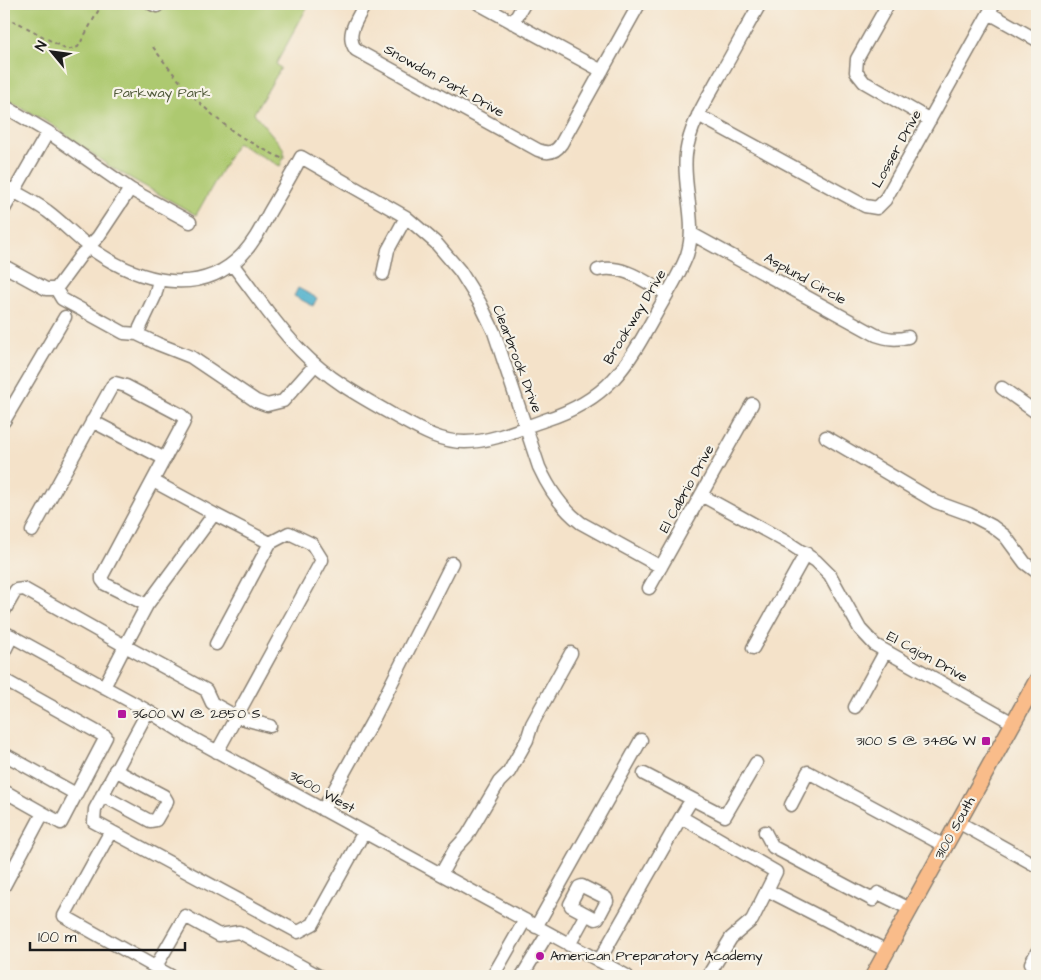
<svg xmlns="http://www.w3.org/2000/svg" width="1041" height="980" font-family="'Architects Daughter',sans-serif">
<rect width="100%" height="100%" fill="#f7f3e8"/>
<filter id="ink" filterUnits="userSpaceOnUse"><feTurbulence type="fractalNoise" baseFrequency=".02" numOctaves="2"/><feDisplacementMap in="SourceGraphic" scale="10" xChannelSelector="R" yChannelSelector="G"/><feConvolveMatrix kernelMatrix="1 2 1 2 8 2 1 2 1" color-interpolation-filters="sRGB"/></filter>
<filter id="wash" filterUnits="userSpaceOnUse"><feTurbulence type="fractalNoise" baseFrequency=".0096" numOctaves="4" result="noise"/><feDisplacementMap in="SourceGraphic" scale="20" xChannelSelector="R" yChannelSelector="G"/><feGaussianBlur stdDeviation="1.12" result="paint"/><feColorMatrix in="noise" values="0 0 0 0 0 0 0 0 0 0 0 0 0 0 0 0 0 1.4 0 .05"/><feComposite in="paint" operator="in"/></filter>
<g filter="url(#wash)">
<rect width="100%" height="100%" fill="#f4e2c9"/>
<!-- green -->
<path fill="#adc970" stroke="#647246" d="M 4,4 L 309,4 L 276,64 L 281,68 L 254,113 L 284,149 L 284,157 L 280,166 L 237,143 L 196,215 L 109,166 L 51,124 L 4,98 Z"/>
<!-- water -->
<path fill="#4db0cc" stroke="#346674" d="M 298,288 L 317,298 L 313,306 L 294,296 Z"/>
</g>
<g filter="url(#ink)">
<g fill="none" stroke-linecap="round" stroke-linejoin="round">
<defs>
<path id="minor" d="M 152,4 L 157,6 L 158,4
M 365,4 C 358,18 344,35 356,50 L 538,150 C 548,154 555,153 561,144 L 639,4
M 479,4 L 602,71
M 888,4 L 857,59 L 856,72 L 864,82 L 930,120
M 989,13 L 1037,40
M 513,23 L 524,4
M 4,106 L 48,132
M 698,115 L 865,206 L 877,208 L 885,200 L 994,4
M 4,186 C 18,194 33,201 47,211 C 63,223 77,238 93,250 C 138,281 199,299 242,255 C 254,242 261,228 269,213 C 280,194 291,176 301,157 L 406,217 L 436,243 L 460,271 L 480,303 L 494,332 L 539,467 C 549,489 561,508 581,523 L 661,567
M 130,189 L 190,222
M 4,209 L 48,132 L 130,189 L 98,237 L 81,255 L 56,289 L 62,299 L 124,333 L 137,334 L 155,296 L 159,280
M 692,234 L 876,335 C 888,339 896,340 908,337
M 232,264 C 255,293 275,325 301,351 C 328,379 361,397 395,416 C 417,428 439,442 465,442 C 493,442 519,429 545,420 C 610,399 627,366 658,310 C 668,292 680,274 687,255 C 698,221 682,188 686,154 C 690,125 705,102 719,77 C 733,53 746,28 760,4
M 4,266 L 46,289 L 56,289
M 598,270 C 624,264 645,282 667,294
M 383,274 L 388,250 L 406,217
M 137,334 L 158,344 L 191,357 L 256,401 L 267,405 L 283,401 L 315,365
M 1002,388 L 1037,413
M 4,421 L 65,317
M 92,421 L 165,459
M 826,437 L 936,502 L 969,514 L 992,526 L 1005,536 L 1025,563 L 1037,572
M 153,481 L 214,514
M 701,495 L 790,544 L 816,561 L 830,575 L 860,629 L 875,645 L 1013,723
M 32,531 L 112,386 L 115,383 L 126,386 L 181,415 L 185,419 L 183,424 L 102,576 L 102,580 L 105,584 L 147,605
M 649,588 L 752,404
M 4,611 L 16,590 L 24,589 L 125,646 L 104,687
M 4,632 L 148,711 L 185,734 L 627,976
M 216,644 L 270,543 L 214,514 L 147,605 L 125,646 L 206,690 L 212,703 L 237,717 L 270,726
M 753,648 L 806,553
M 4,652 L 12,636
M 4,680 L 106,737 L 61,823 L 43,813 L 4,886
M 855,707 L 885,652
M 148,711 L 95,809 L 94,822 L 298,932 L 313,924 L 364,832
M 217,752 L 322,560 L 312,544 L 289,533 L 270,543
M 4,754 L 76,794
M 644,774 L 692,799
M 4,791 L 43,813
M 102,795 L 150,821 L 156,820 L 167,801 L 164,796 L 115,770
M 791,805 L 808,772 L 945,846
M 323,810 L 372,722 L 452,563
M 681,817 L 692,799 L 725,816 L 756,763
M 958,822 L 1037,866
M 111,831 L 64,916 L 171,976
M 765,832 L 773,847 L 873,900 L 878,893 L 910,909
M 441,874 L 455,849 L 467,836 L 499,782 L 509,772 L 527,740 L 532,724 L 571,653
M 767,890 L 887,951
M 536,927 L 641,740
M 569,945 L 586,914 L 571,906 L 570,904 L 579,887 L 582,886 L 606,898 L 607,901 L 598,918 L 595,919 L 586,914
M 1037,952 L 1031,963 L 1037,966
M 599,961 L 681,817 L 776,872 L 752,920 L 731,938 L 708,976
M 155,968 L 185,916 L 219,935 L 239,932 L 319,976
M 493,976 L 525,920
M 522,976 L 548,933"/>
<path id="major" d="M 873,976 L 1037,680"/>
</defs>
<!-- minor casing -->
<use href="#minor" stroke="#887f72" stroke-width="15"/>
<!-- major casing -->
<use href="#major" stroke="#887f72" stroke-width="18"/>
<!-- path -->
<path stroke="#887f72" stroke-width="2" stroke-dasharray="4 4" stroke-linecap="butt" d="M 4,20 L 17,22 L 67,50 L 78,47 L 102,4
M 153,47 C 176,79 204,111 237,134 C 252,144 269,152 285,160"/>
<!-- minor -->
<use href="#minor" stroke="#fff" stroke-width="12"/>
<!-- major -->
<use href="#major" stroke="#f9bc8a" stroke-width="15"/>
</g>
</g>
<!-- markers -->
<g fill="#b5179e" stroke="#f7f3e8" stroke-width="2">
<rect x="117" y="709" width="10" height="10" rx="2.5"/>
<rect x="981" y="736" width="10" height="10" rx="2.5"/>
<circle cx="540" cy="956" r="5"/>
</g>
<g text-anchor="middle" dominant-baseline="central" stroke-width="4.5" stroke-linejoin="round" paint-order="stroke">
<!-- street labels -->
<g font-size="14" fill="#1c1c1c" stroke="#f7f3e8">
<text transform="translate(444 81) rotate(29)">Snowdon Park Drive</text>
<text transform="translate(897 149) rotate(-61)">Losser Drive</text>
<text transform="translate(805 279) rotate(29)">Asplund Circle</text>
<text transform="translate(635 317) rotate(-59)">Brookway Drive</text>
<text transform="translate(517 359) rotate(69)">Clearbrook Drive</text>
<text transform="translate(687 489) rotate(-61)">El Cabrio Drive</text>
<text transform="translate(927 657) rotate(29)">El Cajon Drive</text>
<text transform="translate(322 792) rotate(29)">3600 West</text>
<text transform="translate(955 828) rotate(-61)">3100 South</text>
</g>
<!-- park labels -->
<g font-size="14" fill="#4f5939" stroke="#f7f3e8">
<text x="162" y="93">Parkway Park</text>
</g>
<!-- poi labels -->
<g font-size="14" fill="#1c1c1c" stroke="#f7f3e8" text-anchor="start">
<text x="132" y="714">3600 W @ 2850 S</text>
<text x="976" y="741" text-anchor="end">3100 S @ 3486 W</text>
<text x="550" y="956">American Preparatory Academy</text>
</g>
</g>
<!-- margin -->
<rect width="1041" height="980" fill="none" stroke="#f7f3e8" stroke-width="20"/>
<!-- north arrow -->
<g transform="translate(52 52) rotate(299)" stroke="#f7f3e8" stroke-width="4" paint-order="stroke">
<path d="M0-4L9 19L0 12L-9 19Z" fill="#1c1c1c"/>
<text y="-8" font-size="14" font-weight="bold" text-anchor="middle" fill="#1c1c1c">N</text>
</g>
<!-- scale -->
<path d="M30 942v8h155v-8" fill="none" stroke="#1c1c1c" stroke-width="2.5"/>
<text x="38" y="942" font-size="15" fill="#1c1c1c" stroke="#f7f3e8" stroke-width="4" paint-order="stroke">100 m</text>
</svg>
